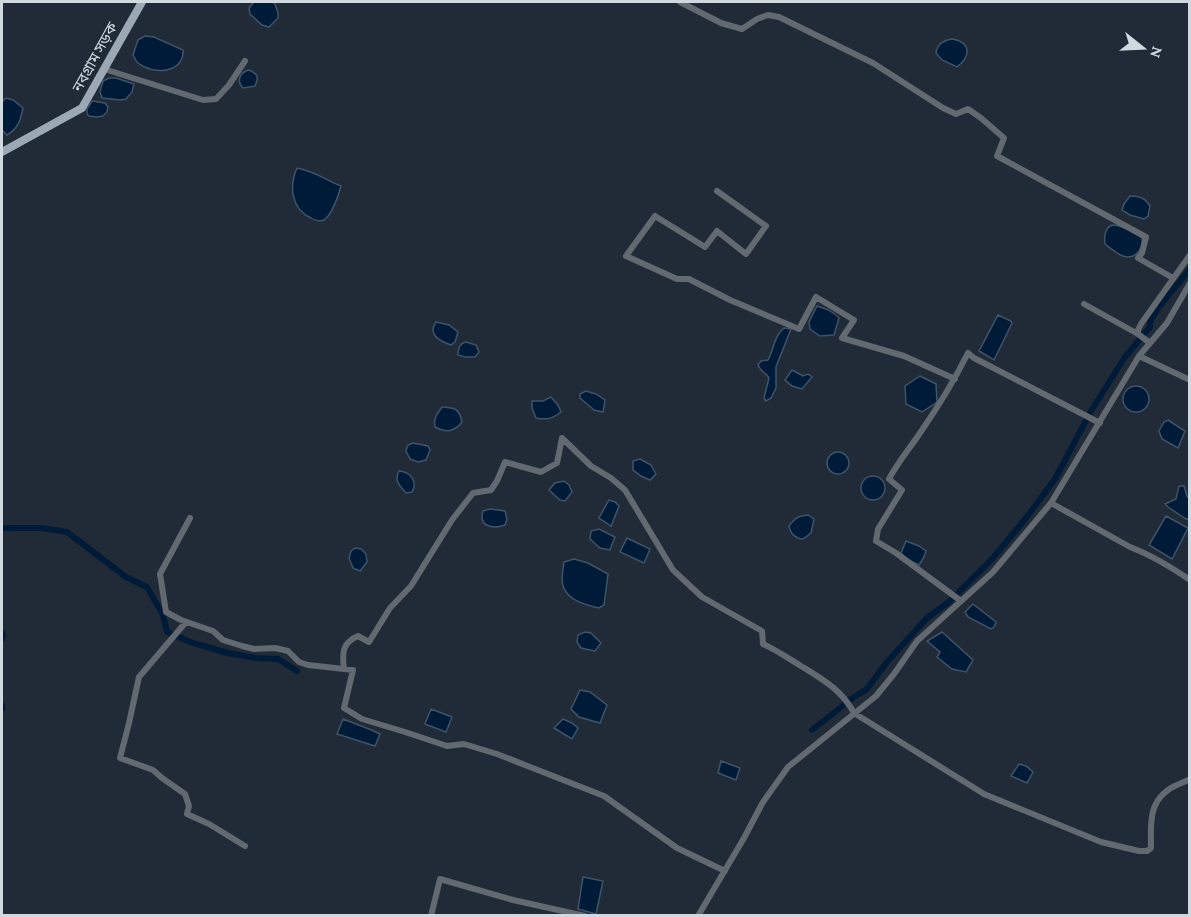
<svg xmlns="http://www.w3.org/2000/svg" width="1191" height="917" font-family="'Crimson Pro','Noto Sans Bengali',serif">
<rect width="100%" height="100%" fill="#202b37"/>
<!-- water -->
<path fill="#001b37" stroke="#3e546a" stroke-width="1.5" d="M 254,2 L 272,2 L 275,4 L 278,13 L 278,18 L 269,27 L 262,25 L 250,14 L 249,8 Z
M 145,36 L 154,37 L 183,50 C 184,74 153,75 138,63 C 137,62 134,57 133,55 L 138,40 Z
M 953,39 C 971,43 971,56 957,67 L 942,60 L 936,53 C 937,44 944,40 953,39 Z
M 249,70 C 258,74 259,77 255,86 L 243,88 C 236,81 240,72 249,70 Z
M 109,78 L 116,78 L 134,84 L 132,92 L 126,99 L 120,100 L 102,98 L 100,92 L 103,81 Z
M 6,98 L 13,100 L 23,108 C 21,119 18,129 7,135 L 2,130 L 2,102 Z
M 92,101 L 105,103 L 108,107 L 107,112 L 103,116 L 96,117 L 89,116 L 87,114 L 87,109 Z
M 297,168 C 314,171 326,180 341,186 C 339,194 332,215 324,220 C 320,222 314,220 311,218 C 291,209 289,186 297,168 Z
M 1130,196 C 1140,196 1145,198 1150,206 L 1148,216 L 1144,219 L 1130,215 L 1122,210 L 1124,204 Z
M 1112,225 C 1123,225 1133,232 1142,238 C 1143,249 1136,260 1123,256 C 1117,254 1110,248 1105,244 C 1104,237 1105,228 1112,225 Z
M 817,306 C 826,309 833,311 839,318 L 834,335 L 820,336 L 810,329 L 809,322 Z
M 998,315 L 1011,321 L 1012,323 L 994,360 L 979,351 Z
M 436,322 L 449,325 L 458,332 L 455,342 L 451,345 C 440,341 427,335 436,322 Z
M 784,328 L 791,329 L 776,367 L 776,388 L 771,398 L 766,401 L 764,398 L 769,378 C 766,373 760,371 758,365 L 761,361 L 768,360 C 774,349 774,336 784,328 Z
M 466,342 L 476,345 L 479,352 L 475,357 L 465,357 L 458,355 C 458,349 459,344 466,342 Z
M 792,370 L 803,376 L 808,374 L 812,377 L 802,389 L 792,386 L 785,380 Z
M 920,376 L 936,384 L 937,402 L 922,412 L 906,404 L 905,386 Z
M1123 399a13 13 0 1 1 26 0a13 13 0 1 1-26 0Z
M 586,391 L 596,394 L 605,400 L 603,412 L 594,410 L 580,398 L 580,394 Z
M 551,397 L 558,405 L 561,412 C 552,419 547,420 536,418 L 532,408 L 532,401 L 543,401 Z
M 442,407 C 455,408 459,408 462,422 C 454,432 446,433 435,427 C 433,419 437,414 442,407 Z
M 1168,420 L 1185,431 L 1178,448 L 1162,439 L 1159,431 L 1164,422 Z
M 413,443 L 428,446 L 430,450 L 426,460 L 418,462 L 410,459 L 406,451 L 408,445 Z
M827 463a11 11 0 1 1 22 0a11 11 0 1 1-22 0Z
M 640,459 L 651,465 L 656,474 L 650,480 L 641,476 L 633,470 L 633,461 Z
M 399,471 C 411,472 418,482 412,492 L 406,493 C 399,485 394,481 399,471 Z
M861 488a12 12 0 1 1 24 0a12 12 0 1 1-24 0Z
M 564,481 L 569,485 L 572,492 L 565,501 L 560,500 L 549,490 L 555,483 Z
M 1179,486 L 1184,486 L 1187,496 L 1189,498 L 1189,519 L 1186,519 L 1168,507 L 1165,504 L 1176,499 Z
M 609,500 L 615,502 L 619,506 L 611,526 L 599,518 Z
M 490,509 L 505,511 L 507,519 L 505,525 C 493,529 478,527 483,511 Z
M 808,515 L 814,519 L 811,533 L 803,539 C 796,539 790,533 789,526 C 795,518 798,516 808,515 Z
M 1166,516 L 1188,528 L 1172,559 L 1149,545 Z
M 599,529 L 615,537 L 610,550 L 600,548 L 590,539 L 591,531 Z
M 627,538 L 650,549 L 644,563 L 620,552 Z
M 906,541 L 919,546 L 926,551 L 924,557 L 919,565 L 906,559 L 901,553 Z
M 355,548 L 361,549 L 366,554 L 367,562 L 360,571 L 353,568 L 349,558 L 351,551 Z
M 574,559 L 588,563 L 608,574 L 604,605 L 599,608 C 586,605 568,601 563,586 C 561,579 563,569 564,562 Z
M 973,604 L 996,622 L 994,627 L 991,629 L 968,617 L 965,612 Z
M 585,632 L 591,633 L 601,643 L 595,651 L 581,648 L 577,642 L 578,635 Z
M 942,632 L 973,660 L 966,672 L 952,669 L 937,657 L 940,652 L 927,641 Z
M 580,690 L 590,692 L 607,705 L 600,723 L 579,717 L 571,709 Z
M 431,709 L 452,717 L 446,732 L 425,724 Z
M 343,719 L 369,729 L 380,734 L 375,746 L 337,734 Z
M 563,719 L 572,723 L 578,728 L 572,739 L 554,728 Z
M 721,761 L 740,768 L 736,780 L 718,773 Z
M 1019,764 L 1026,766 L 1033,772 L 1027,783 L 1011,776 Z
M 583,877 L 603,881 L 596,914 L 578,909 Z"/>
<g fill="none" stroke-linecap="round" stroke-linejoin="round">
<!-- canal -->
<path stroke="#001b37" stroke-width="6" d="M 2,528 L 42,528 L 67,532 L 126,577 L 147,587 L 163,615 L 167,632 L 193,643 L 228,653 L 256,658 L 278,659 L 297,671
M 2,632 L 3,634 L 2,639
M 2,705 L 2,709
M 812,730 L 854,697 L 867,689 L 887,662 L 927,618 L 950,601 L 993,558 L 1026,518 L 1055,479 L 1091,411 L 1125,357 L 1150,327 L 1150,322 L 1158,308 L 1190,269"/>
<!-- minor -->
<path stroke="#636970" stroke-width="6" d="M 680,2 L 721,23 L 742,29 L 757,19 L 768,15 L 779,17 L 873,63 L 943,108 L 956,114 L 968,109 L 981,118 L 1004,138 L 997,156 L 1146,237 L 1142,253 L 1138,258 L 1173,278
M 104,69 L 203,100 L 216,99 L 229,85 L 245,61
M 717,191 L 766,226 L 746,254 L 717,231 L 705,247 L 655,216 L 626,256 L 677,279 L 689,279 L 730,300 L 799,329 L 816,297 L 854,320 L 842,338 L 904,356 L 955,379
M 1084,304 L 1138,334 L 1150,343
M 1138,334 L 1138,330 L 1141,324 L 1190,255
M 1139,356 L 1190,380
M 1051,503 L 1130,547 C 1151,555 1171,567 1190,580
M 190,518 L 160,574 L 166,612 L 181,620 L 213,631 L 223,640 L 242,646 L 254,649 L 275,648 L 288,651 L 299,662 L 308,665 L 353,670 L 344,708 L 362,719 L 405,732 L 447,746 L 464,744 L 497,754 L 604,796 L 677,848 L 725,871
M 961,601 L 896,553 L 876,541 L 878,529 L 902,490 L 889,479 C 898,462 910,448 920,433 C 938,407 954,381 968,353 L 974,358 L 1100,423
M 186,622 L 139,677 L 129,723 L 120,758 L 153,770 L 162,778 L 185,794 L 189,806 L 187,814 L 209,824 L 245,846
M 344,669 C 342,653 342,643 358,636 L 369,642 L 390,608 L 411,586 L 452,520 L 473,493 L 491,490 L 497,481 L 505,462 L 541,472 L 557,463 L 562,438 L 591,466 L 611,478 L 625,490 L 673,570 L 702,597 L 762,631 L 763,644 C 776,650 788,658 801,666 C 822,679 842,690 854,713 L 984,794 L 1101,842 L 1139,851 L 1147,851 L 1151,848 C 1151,826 1148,804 1168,790 C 1174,785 1183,783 1190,779
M 431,916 L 440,879 L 513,900 L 585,916
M 698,916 L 744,838 L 763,802 L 788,767 L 876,696 L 894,674 L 917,641 L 993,572 L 1051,503 L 1139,356 L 1167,323 L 1190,283"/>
<!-- major -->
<path stroke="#9ca8b5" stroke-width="8" d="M 2,152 L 82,108 L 142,2"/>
</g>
<g text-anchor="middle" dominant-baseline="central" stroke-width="4.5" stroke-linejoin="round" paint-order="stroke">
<!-- street labels -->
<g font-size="15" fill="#d0d8e0" stroke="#202b37">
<text transform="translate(95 57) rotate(-61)">নবগ্রাম সড়ক</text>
</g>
</g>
<!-- border -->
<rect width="1191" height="917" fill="none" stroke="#d0d8e0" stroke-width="6"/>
<!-- north arrow -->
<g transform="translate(1143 48) rotate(108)" stroke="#202b37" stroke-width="4.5" paint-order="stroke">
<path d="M0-4.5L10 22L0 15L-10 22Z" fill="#d0d8e0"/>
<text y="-9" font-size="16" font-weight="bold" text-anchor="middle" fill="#d0d8e0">N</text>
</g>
</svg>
